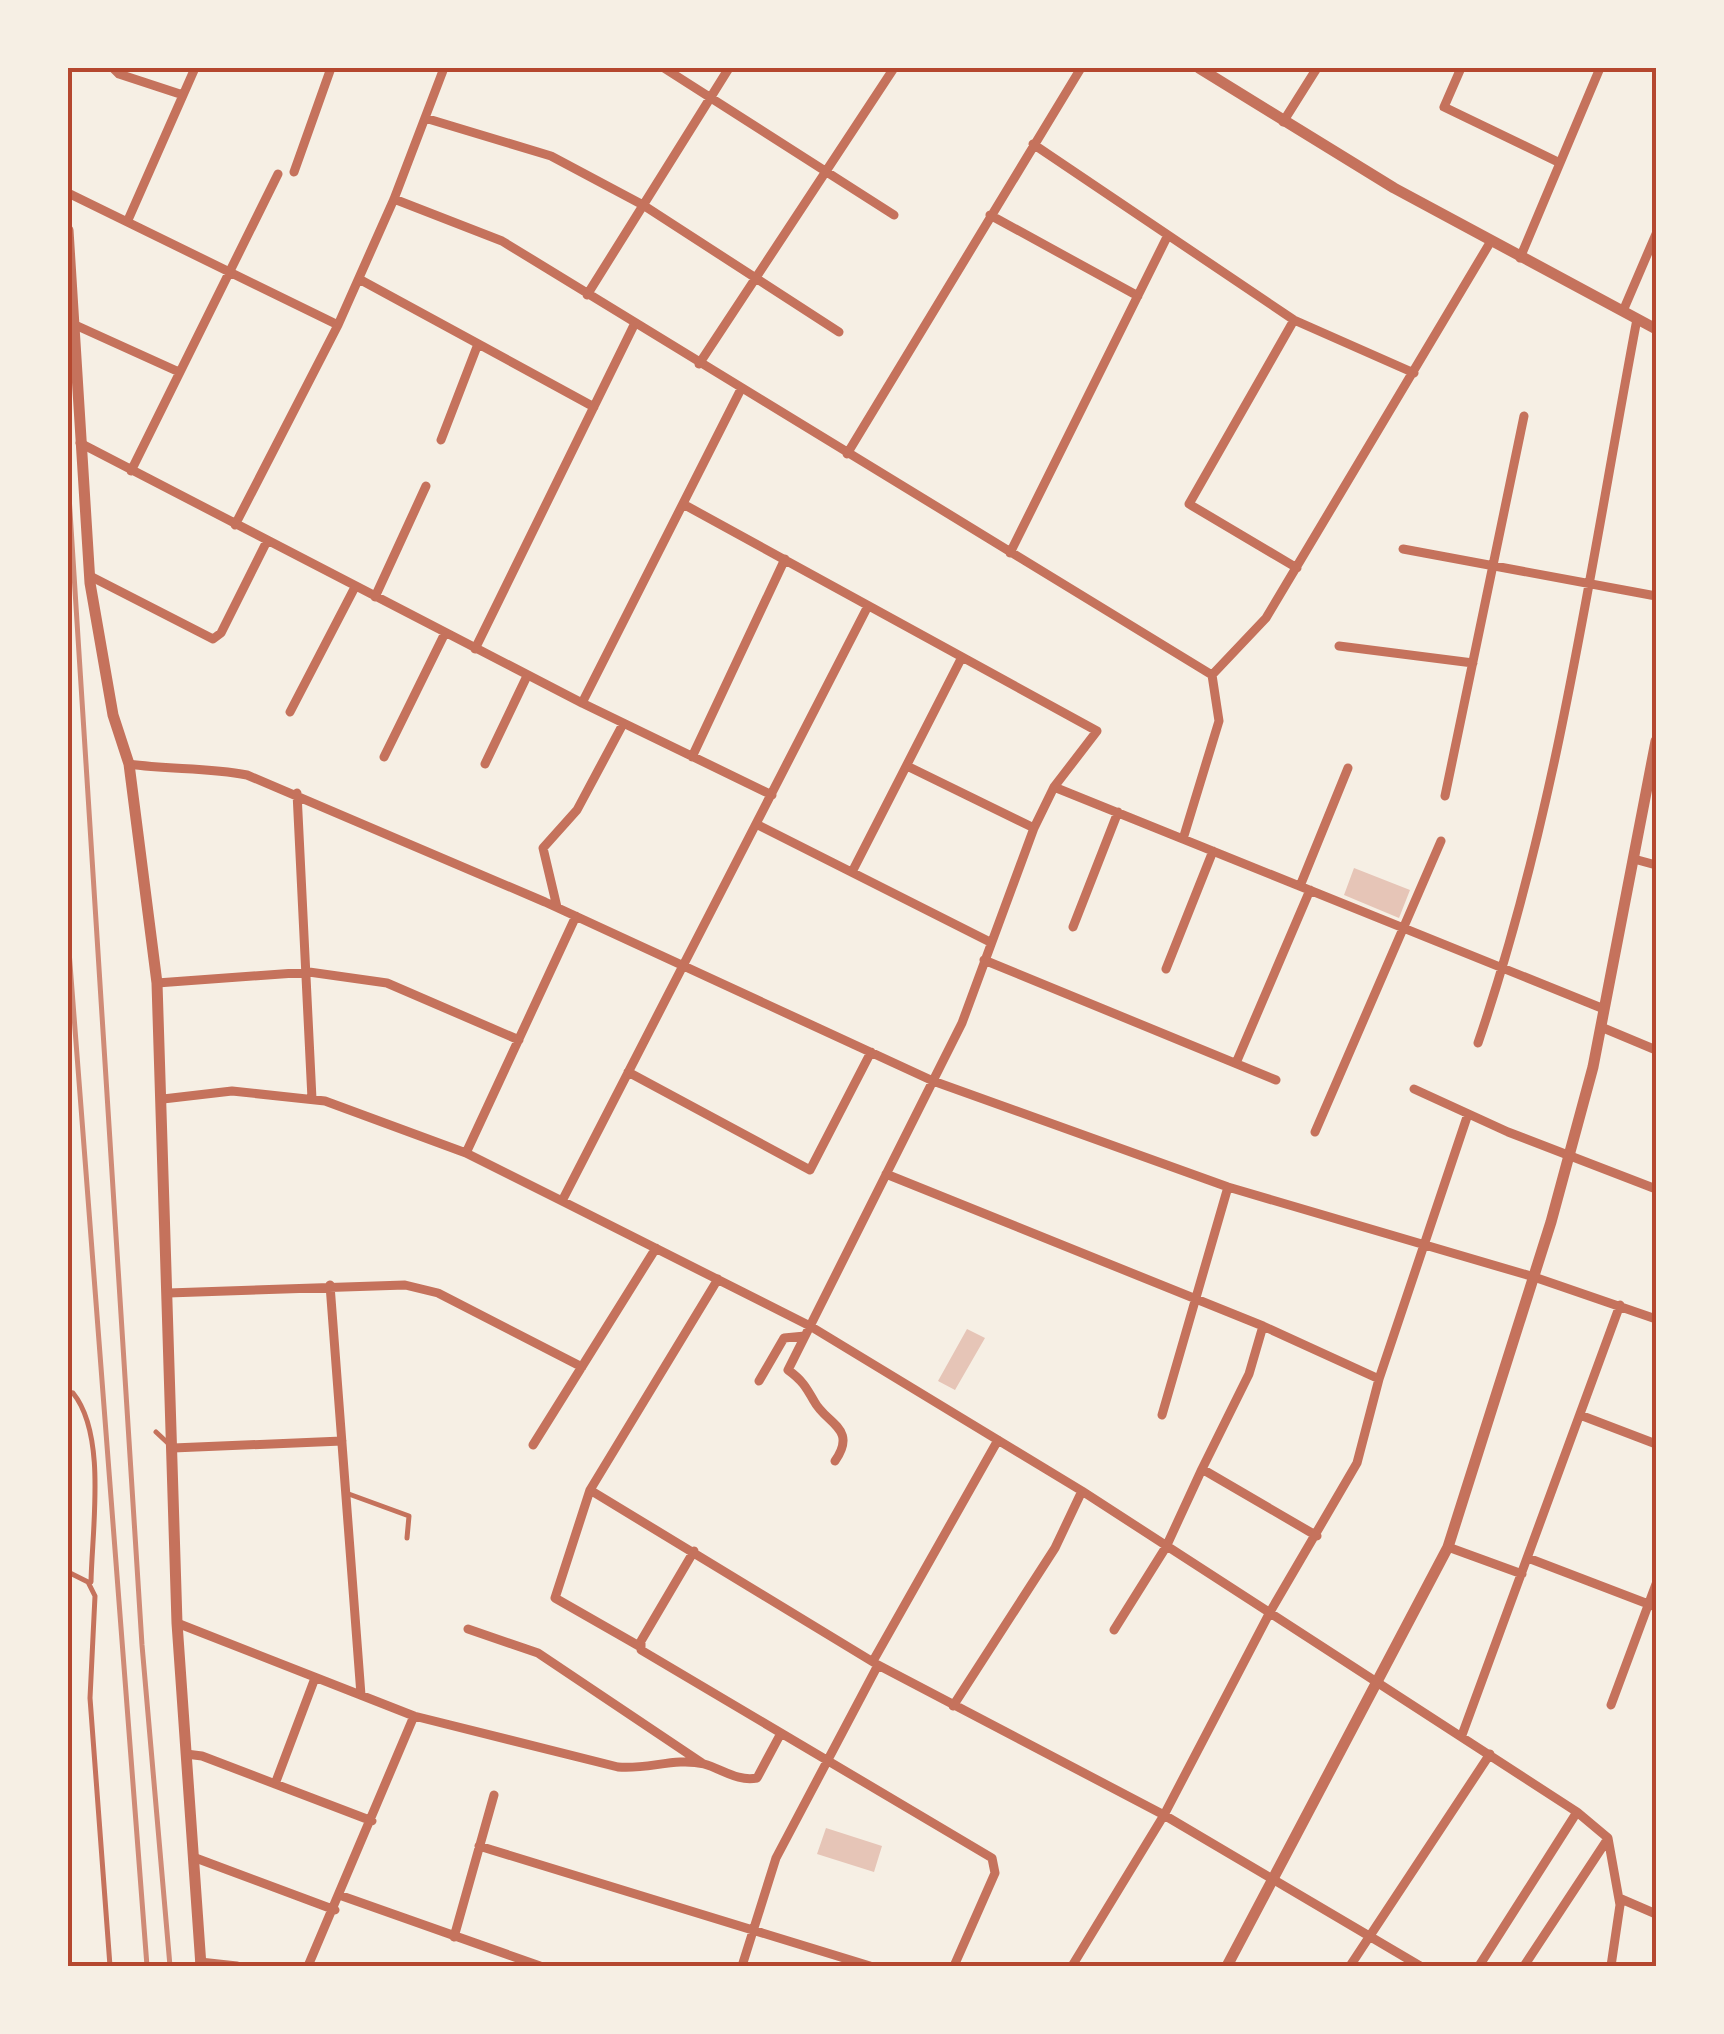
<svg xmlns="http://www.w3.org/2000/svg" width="1724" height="2034" font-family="'Libre Baskerville',serif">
<rect width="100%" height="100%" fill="#f6efe4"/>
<!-- building -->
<path fill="#e6c5b7" d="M 1354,868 L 1410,890 L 1399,918 L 1344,895 Z
M 967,1329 L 985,1338 L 955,1390 L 938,1381 Z
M 826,1828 L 882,1846 L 874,1872 L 817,1854 Z"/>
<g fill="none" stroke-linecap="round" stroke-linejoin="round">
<!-- service -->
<path stroke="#c5725c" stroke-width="5" d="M 68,1392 L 73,1393 C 107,1435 92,1529 91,1582
M 156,1432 L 171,1446
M 346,1493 L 409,1516 L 407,1538
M 68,1572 L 88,1582 L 95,1596 L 90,1698 L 110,1966"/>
<!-- minor -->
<path stroke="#c5725c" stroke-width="9" d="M 113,68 L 119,74 L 183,95
M 664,68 L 894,215
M 1461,68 L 1444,107 L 1560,163
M 425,118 L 551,156 L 643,205 L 839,332
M 1283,122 L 1317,68
M 1033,144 L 1294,320 L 1414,373
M 294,172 L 331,68
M 68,193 L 338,325
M 394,199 L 502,241 L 1212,675
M 990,215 L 1138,296
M 128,220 L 195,68
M 1520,258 L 1600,68
M 359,279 L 594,407
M 587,295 L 729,68
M 1623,311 L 1656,234
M 1294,320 L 1189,504 L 1297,568
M 73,324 L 179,372
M 699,364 L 894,68
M 441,440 L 478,344
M 80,443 L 582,703 L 772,795
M 847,454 L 1081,68
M 131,471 L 278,174
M 683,504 L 1097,731 L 1054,787 L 1034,828 L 962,1023 L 788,1370 C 802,1380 806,1387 814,1401 C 826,1424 858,1428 835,1461
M 235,525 L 338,325 L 394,199 L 444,68
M 1403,549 L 1656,596
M 1010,553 L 1168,235
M 90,576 L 213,639 L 221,633 L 267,541
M 375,597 L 426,486
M 1339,646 L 1473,663
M 475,649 L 634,325
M 1212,675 L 1266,618 L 1491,241
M 582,703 L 741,389
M 290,712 L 355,587
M 384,757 L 445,633
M 692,757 L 785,559
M 129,764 C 169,770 207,767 247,775 L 545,902 L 933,1081 L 1228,1187 L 1534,1277 L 1656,1319
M 485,764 L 527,676
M 907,766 L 1034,828
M 1054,787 L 1604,1009
M 297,793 L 312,1099
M 1445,796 L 1524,416
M 756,824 L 990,942
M 1183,839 L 1219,721 L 1212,675
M 1634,859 L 1656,865
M 852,872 L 962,657
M 1300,886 L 1348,768
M 557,907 L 543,848 L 577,810 L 623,724
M 1073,927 L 1118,812
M 984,960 L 1276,1080
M 1166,969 L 1213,851
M 157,983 L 309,972 L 387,983 L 519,1040
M 1601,1027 L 1656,1050
M 1478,1043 C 1558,809 1591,562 1637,319
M 1236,1063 L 1310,890
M 628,1072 L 810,1170 L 871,1052
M 1414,1089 L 1508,1132 L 1656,1189
M 163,1099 L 232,1091 L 325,1101 L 466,1153 L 562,1201 L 810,1326 L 1082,1491 L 1577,1812 L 1608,1838 L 1620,1905 L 1611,1966
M 1315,1132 L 1441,841
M 466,1153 L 576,916
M 886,1174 L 1263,1326 L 1249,1374 L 1202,1469
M 562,1201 L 868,606
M 718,1279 L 590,1490 L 878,1665 L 1164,1815 L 1420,1966
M 330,1285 L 361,1695
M 168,1293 L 405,1285 L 438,1293 L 582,1367
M 1263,1326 L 1379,1379
M 759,1381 L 784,1338 L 805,1336
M 1162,1415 L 1228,1187
M 1580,1415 L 1656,1444
M 533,1445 L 656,1248
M 173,1448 L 342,1441
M 590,1490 L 555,1598 L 639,1646
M 1448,1547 L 1522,1574
M 694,1551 L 641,1641 L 641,1650 L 992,1858 L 995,1873 L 954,1966
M 1528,1558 L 1656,1607
M 177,1623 L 414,1716 L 618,1767 C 648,1770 675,1757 704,1764 C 722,1769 738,1782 757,1778 L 780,1735
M 468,1629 L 538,1653 L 702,1763
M 1114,1630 L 1166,1547 L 1202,1469 L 1317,1536
M 873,1661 L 998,1440
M 1611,1705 L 1656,1584
M 953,1706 L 1055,1548 L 1082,1491
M 1462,1735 L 1620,1305
M 186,1754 L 202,1756 L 372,1821
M 275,1784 L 315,1678
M 479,1846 L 870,1966
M 193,1857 L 335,1910
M 342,1896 L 540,1966
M 1619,1898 L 1656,1914
M 454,1937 L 494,1795
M 200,1962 L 237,1966
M 308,1966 L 414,1716
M 742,1966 L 776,1858 L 878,1665
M 1072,1966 L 1164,1815 L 1270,1612 L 1357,1463 L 1379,1379 L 1468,1114
M 1350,1966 L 1490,1754
M 1479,1966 L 1577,1812
M 1524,1966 L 1607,1840"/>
<!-- tertiary -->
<path stroke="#c5725c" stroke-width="11" d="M 1199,68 L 1394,188 L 1656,329
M 68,230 L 90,583 L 113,715 L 129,764 L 157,983 L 177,1623 L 201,1966
M 1227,1966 L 1448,1547 L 1551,1222 L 1593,1067 L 1656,741"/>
<!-- rail -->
<path stroke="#cf8b77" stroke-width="5" d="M 68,480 L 142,1645 L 170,1966
M 68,938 L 147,1966"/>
</g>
<!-- border -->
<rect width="1724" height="2034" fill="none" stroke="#f6efe4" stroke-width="140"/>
<rect x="70" y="70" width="1584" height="1894" fill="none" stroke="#b5482f" stroke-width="4"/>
</svg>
